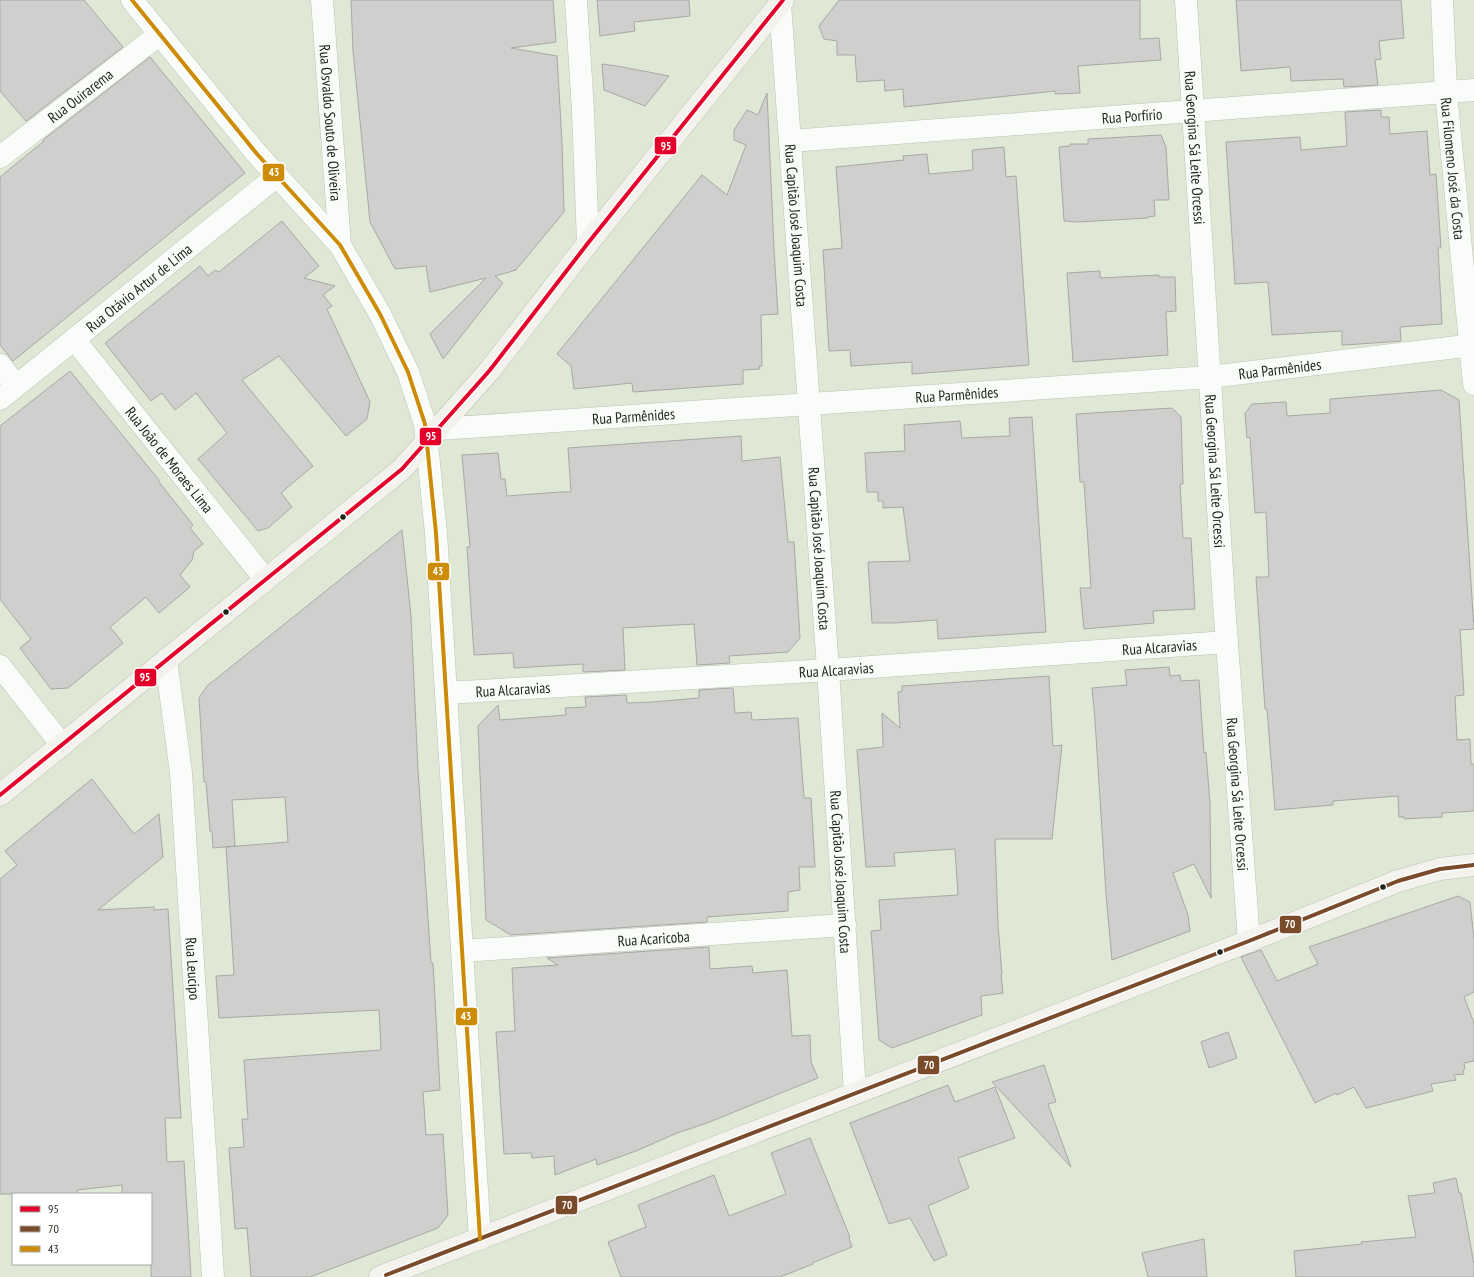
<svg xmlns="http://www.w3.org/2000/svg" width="1474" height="1277" font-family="'PT Sans Narrow',sans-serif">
<rect width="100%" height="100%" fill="#dee8d5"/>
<!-- building -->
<path fill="#cfd0ce" stroke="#a7a8a5" d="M 0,0 L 84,0 L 123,47 L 26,121 L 0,91 Z
M 351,0 L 553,0 L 556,42 L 511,48 L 557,56 L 562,142 L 564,212 L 515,271 L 515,269 L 513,271 L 495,276 L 503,283 L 443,359 L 430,334 L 486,278 L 430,292 L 426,266 L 395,269 L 370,222 L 353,51 Z
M 597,0 L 689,0 L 690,16 L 634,22 L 635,31 L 600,36 Z
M 839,0 L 1140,0 L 1140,39 L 1159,38 L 1161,60 L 1078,66 L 1080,93 L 1055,94 L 1055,91 L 904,107 L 903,89 L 885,91 L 884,80 L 857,82 L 855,55 L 837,55 L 837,41 L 824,39 L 819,26 Z
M 1236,0 L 1401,0 L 1404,38 L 1379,41 L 1381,59 L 1375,60 L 1378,85 L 1344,87 L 1343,79 L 1291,81 L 1290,67 L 1241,71 Z
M 150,57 L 245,173 L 201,208 L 13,361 L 0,345 L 0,177 L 44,141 L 43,140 Z
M 602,64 L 617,66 L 669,76 L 645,106 L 604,90 Z
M 767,93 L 774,249 L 778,314 L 761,315 L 762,366 L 759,366 L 760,369 L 743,370 L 743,384 L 633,392 L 632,383 L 574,389 L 571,366 L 557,354 L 702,175 L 727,195 L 746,145 L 734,140 L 734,130 L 747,110 L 758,115 Z
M 1381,110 L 1381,117 L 1389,117 L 1390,134 L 1427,131 L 1430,175 L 1436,174 L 1441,248 L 1438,248 L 1442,324 L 1400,327 L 1401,341 L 1359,344 L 1342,345 L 1342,331 L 1272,335 L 1268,282 L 1235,284 L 1226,142 L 1300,137 L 1301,150 L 1347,146 L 1345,112 Z
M 1161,135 L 1166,147 L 1169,200 L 1154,200 L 1155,216 L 1148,217 L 1148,218 L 1078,222 L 1064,221 L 1059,147 L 1070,146 L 1070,144 L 1088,144 L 1088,139 Z
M 1004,147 L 1006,177 L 1016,176 L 1029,365 L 912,374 L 912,362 L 851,366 L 850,350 L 829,351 L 823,250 L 842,248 L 836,167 L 904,160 L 903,156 L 927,154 L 929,174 L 973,170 L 972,150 Z
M 282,221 L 319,266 L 304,278 L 335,286 L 323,295 L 332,306 L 327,309 L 370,402 L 367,419 L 346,436 L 279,356 L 242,380 L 313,466 L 281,493 L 292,507 L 268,528 L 258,531 L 198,459 L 227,433 L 196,393 L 175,410 L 162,393 L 151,401 L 105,343 L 200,266 L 208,276 L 215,270 L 219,272 Z
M 1100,271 L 1100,278 L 1159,275 L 1159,277 L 1175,277 L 1176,311 L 1166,312 L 1168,355 L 1073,362 L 1067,273 Z
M 70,371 L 159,480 L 159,482 L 193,525 L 190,528 L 203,544 L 194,551 L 192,560 L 180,575 L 190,587 L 159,613 L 146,597 L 110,627 L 123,643 L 68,688 L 51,689 L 20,648 L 31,639 L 0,599 L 0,426 Z
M 1441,390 L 1459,400 L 1474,629 L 1460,630 L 1464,695 L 1455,696 L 1457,740 L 1470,739 L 1471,764 L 1474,764 L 1474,811 L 1442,813 L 1442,817 L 1404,819 L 1404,817 L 1399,817 L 1398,796 L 1333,801 L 1333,805 L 1275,810 L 1267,709 L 1265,709 L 1256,577 L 1269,577 L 1266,512 L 1255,513 L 1250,437 L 1247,438 L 1245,413 L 1252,404 L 1286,402 L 1287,416 L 1330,413 L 1330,399 Z
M 1172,408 L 1181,417 L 1183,484 L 1180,484 L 1183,538 L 1191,538 L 1195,609 L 1153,611 L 1154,623 L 1084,629 L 1080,588 L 1091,588 L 1084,482 L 1080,482 L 1076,414 Z
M 1032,417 L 1046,632 L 938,639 L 937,620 L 895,623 L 872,623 L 868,562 L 910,561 L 903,507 L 883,508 L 883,501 L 878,501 L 878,492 L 867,492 L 865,453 L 905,451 L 904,425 L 960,421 L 962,438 L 1010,436 L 1009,418 Z
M 741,436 L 742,461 L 780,457 L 788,542 L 794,542 L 800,638 L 788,652 L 729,656 L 730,663 L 697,665 L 694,624 L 623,628 L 625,670 L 583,672 L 583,664 L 514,668 L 513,653 L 474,655 L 467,547 L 470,547 L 462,455 L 498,453 L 501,479 L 505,479 L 507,496 L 560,492 L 571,492 L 568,448 Z
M 402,530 L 411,616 L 418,770 L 431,963 L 433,963 L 440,1090 L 423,1092 L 426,1135 L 443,1134 L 448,1215 L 438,1228 L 310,1277 L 251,1277 L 247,1228 L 235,1229 L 229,1148 L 244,1147 L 242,1119 L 248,1119 L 244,1060 L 381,1050 L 379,1010 L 219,1018 L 216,976 L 234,975 L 226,847 L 288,842 L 285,797 L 232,800 L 235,846 L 213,848 L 212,832 L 210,831 L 206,782 L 204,782 L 199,698 L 207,686 Z
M 1169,667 L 1170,676 L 1180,675 L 1181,681 L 1199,680 L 1204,753 L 1206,752 L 1210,804 L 1211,898 L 1194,864 L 1173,873 L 1188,915 L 1190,931 L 1112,960 L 1106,894 L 1095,720 L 1092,688 L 1127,685 L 1125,670 Z
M 1049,676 L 1053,746 L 1062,745 L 1052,839 L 995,839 L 998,925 L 1002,974 L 1001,974 L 1003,993 L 981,996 L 982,1015 L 892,1048 L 879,1040 L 871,931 L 881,930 L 879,900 L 958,895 L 955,849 L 894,853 L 895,866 L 866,867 L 857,750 L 883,747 L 882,713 L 900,728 L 898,692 L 902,691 L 902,686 Z
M 733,688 L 735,713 L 751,712 L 752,720 L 798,718 L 804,798 L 811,798 L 815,867 L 799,867 L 800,890 L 788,892 L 788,911 L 707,917 L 707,922 L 511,935 L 486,920 L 478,726 L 498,705 L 500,720 L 566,715 L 565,708 L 586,707 L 585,697 L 626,695 L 627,703 L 652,702 L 699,698 L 699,690 Z
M 92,779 L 134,834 L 159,814 L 163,857 L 98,910 L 154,907 L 154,910 L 168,909 L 181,1118 L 165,1118 L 167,1162 L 184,1161 L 191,1277 L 151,1277 L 151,1194 L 122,1194 L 122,1185 L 77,1190 L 78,1194 L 0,1194 L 0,879 L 17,865 L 5,851 Z
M 1458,896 L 1470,902 L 1474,939 L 1474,992 L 1464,997 L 1474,1023 L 1474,1061 L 1464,1063 L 1465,1069 L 1463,1070 L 1464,1074 L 1454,1075 L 1456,1080 L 1431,1084 L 1433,1091 L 1366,1108 L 1354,1087 L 1337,1095 L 1336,1093 L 1315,1103 L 1241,957 L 1261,950 L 1277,981 L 1318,964 L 1309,947 Z
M 709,947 L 710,969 L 752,966 L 753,973 L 787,970 L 792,1036 L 810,1035 L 811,1062 L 818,1078 L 707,1123 L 677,1133 L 636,1151 L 597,1165 L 596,1159 L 555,1175 L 554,1156 L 532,1158 L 531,1153 L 504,1154 L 496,1032 L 515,1031 L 512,968 L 558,965 L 547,958 Z
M 1228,1032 L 1237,1058 L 1209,1068 L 1201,1042 Z
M 1044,1065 L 1056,1102 L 1048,1104 L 1071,1167 L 992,1082 Z
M 948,1085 L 955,1102 L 995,1087 L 1015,1138 L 958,1158 L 969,1188 L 928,1206 L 947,1255 L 934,1261 L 910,1218 L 889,1224 L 850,1123 Z
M 810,1138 L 850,1237 L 849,1238 L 852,1247 L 812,1263 L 813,1264 L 780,1277 L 621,1277 L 608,1242 L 646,1227 L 638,1205 L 714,1175 L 729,1216 L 786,1194 L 771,1153 Z
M 1456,1178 L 1459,1193 L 1461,1193 L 1474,1264 L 1474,1277 L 1296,1277 L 1294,1251 L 1362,1244 L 1361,1242 L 1416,1237 L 1408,1196 L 1435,1193 L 1433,1183 Z
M 1204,1239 L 1207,1277 L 1148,1277 L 1142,1253 Z"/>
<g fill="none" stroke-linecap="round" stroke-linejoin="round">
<defs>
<g id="street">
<path d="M 132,0 L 257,154 L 340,245 L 380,314 L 408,372 L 425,424 L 436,533 L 480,1239"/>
<path id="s1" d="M 322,0 L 340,245"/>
<path d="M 576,0 L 583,111 L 588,243"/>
<path id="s2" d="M 1186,0 L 1224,603 L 1249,941"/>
<path id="s3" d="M 1442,0 L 1446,92 L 1474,384"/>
<path id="s4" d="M 780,4 C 808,367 833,729 855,1092"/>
<path id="s5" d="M 790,141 L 1474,90"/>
<path id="s6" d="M 0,157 L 160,34"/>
<path id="s7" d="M 74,339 L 265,579"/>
<path d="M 0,365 L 16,386"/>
<path id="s8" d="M 0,399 L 277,176"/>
<path id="s9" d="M 438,429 L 1210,377 L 1474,345"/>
<path id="s10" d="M 166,660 L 181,773 L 213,1277"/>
<path d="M 0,666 L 62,745"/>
<path id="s11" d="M 446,693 L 828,670 L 1227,642"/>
<path id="s12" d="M 463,951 L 845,925"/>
</g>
<path id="secondary" d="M 0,795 L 402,469 L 490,370 L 588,243 L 783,0
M 380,1277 L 1249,941 L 1398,881 L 1440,869 L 1474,865"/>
</defs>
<!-- street casing -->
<use href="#street" stroke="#bcc4b5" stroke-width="23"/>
<!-- secondary casing -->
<use href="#secondary" stroke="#bcc4b5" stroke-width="23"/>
<!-- street -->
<use href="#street" stroke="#fafcf9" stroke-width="22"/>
<!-- secondary -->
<use href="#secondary" stroke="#f3f2ec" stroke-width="22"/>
<defs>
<path id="bus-1" d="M 0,795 L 402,469 L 490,370 L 588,243 L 783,0"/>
<path id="bus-2" d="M 386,1275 L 1249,941 L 1398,881 L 1440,869 L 1474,865"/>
<path id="bus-3" d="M 132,0 L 257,154 L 340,245 L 380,314 L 408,372 L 425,424 L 436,533 L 480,1239"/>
</defs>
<!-- bus-1 casing -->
<use href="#bus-1" stroke="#fff" stroke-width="7"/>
<!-- bus-2 casing -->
<use href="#bus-2" stroke="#fff" stroke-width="7"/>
<!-- bus-3 casing -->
<use href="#bus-3" stroke="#fff" stroke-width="7"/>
<!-- bus-1 -->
<use href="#bus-1" stroke="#e4002b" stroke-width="4"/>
<!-- bus-2 -->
<use href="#bus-2" stroke="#7a4b2a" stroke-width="4"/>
<!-- bus-3 -->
<use href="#bus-3" stroke="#cc8c05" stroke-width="4"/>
</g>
<!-- markers -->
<g fill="#1e2518" stroke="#fff" stroke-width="1.5">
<circle cx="343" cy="517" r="3.5"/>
<circle cx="226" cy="612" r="3.5"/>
<circle cx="1383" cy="887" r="3.5"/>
<circle cx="1220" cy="952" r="3.5"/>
</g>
<g text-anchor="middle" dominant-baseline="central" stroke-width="3" stroke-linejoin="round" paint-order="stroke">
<!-- street labels -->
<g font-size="15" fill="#1e2518" stroke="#fff">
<text stroke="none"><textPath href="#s6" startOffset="101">Rua Ouirarema</textPath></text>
<text stroke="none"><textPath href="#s5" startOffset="343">Rua Porfírio</textPath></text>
<text stroke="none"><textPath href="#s1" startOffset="123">Rua Osvaldo Souto de Oliveira</textPath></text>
<text stroke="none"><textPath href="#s2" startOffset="148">Rua Georgina Sá Leite Orcessi</textPath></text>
<text stroke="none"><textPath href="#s3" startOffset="169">Rua Filomeno José da Costa</textPath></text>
<text stroke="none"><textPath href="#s4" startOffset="222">Rua Capitão José Joaquim Costa</textPath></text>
<text stroke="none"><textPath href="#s8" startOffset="178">Rua Otávio Artur de Lima</textPath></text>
<text stroke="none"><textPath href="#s9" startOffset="844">Rua Parmênides</textPath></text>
<text stroke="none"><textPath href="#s9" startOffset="520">Rua Parmênides</textPath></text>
<text stroke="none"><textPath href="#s9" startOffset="196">Rua Parmênides</textPath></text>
<text stroke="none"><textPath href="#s7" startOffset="154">Rua João de Moraes Lima</textPath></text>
<text stroke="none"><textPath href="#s2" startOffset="472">Rua Georgina Sá Leite Orcessi</textPath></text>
<text stroke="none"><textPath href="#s4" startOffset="546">Rua Capitão José Joaquim Costa</textPath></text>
<text stroke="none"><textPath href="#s11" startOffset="715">Rua Alcaravias</textPath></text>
<text stroke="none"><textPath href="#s11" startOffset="391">Rua Alcaravias</textPath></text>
<text stroke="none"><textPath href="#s11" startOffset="67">Rua Alcaravias</textPath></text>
<text stroke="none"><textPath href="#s2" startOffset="796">Rua Georgina Sá Leite Orcessi</textPath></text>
<text stroke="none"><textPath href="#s4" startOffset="870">Rua Capitão José Joaquim Costa</textPath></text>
<text stroke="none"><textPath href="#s12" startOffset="191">Rua Acaricoba</textPath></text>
<text stroke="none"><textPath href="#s10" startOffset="310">Rua Leucipo</textPath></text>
</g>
</g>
<g stroke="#fff" stroke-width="1.5">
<rect x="654" y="136" width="23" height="19" rx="4" fill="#e4002b"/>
<rect x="262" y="163" width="23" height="19" rx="4" fill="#cc8c05"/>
<rect x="419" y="427" width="23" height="19" rx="4" fill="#e4002b"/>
<rect x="427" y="562" width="23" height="19" rx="4" fill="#cc8c05"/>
<rect x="134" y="668" width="23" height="19" rx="4" fill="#e4002b"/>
<rect x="1279" y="915" width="23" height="19" rx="4" fill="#7a4b2a"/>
<rect x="455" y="1007" width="23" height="19" rx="4" fill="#cc8c05"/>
<rect x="917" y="1055" width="23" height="20" rx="4" fill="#7a4b2a"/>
<rect x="555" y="1195" width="23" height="20" rx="4" fill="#7a4b2a"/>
</g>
<g font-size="11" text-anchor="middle" font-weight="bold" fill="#fff">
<text x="666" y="150">95</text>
<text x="274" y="176">43</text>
<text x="431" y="440">95</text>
<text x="438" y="575">43</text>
<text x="145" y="681">95</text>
<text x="1290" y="928">70</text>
<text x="466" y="1020">43</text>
<text x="929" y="1069">70</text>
<text x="567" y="1209">70</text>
</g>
<!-- legend -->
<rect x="12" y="1193" width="140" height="72" fill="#ffffff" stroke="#a5a8a3"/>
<rect x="20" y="1206" width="20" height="6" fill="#e4002b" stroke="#a5a8a3"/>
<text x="48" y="1213" font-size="12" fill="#1e2518">95</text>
<rect x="20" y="1226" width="20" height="6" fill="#7a4b2a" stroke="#a5a8a3"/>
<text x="48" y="1233" font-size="12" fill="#1e2518">70</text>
<rect x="20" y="1246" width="20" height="6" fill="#cc8c05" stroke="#a5a8a3"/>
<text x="48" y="1253" font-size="12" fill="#1e2518">43</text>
</svg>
